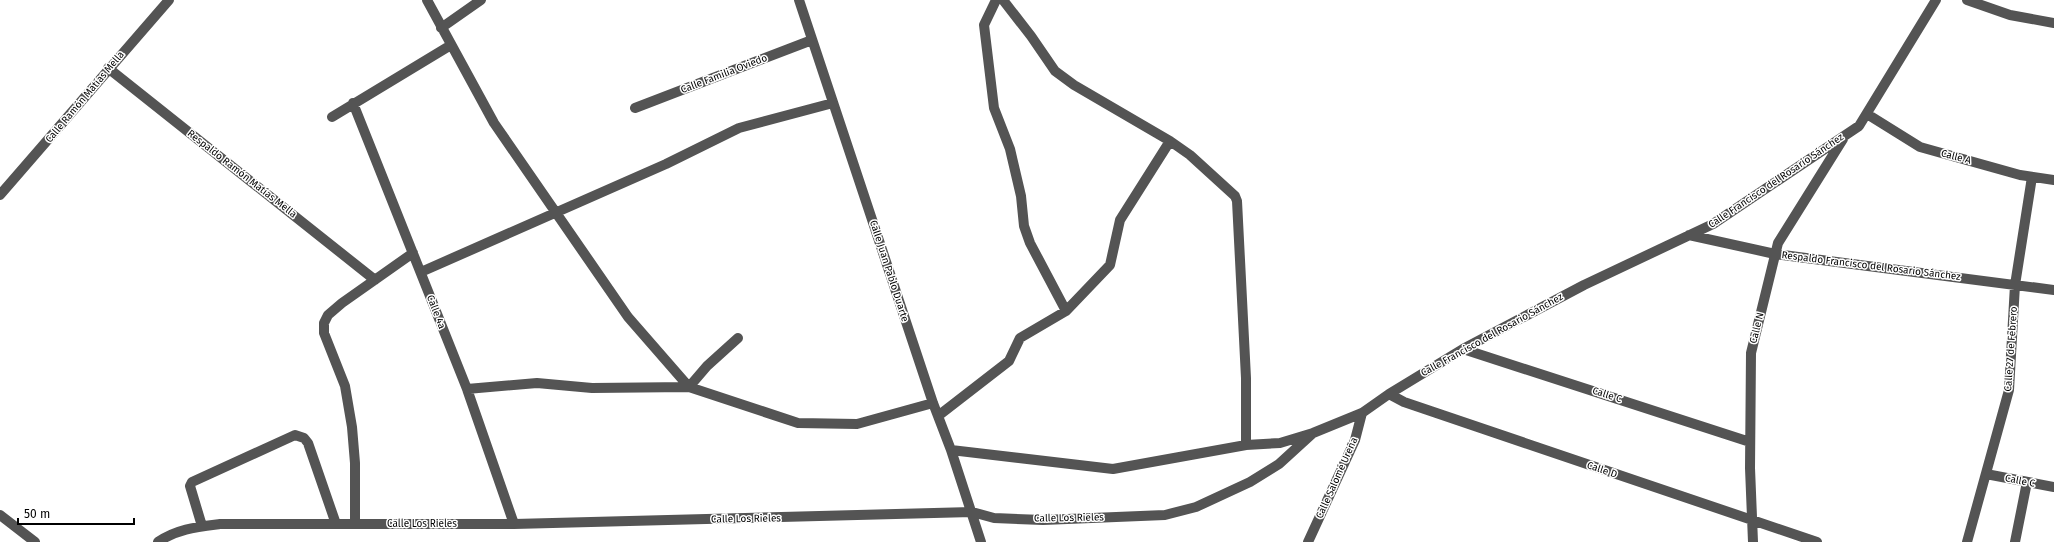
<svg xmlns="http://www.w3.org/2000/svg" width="2054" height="542" font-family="'Fira Sans',sans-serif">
<rect width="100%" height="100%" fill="#fff"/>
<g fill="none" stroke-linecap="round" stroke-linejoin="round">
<!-- minor -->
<path stroke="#545454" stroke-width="10" d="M 427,0 L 494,123 L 628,317 L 689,387
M 799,0 L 933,403 L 951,450 L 981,542
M 996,0 L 984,25 L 994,108 L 1010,149 L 1021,196 L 1024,226 L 1030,243 L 1066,311
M 1003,0 L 1031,36 L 1055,71 L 1074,85 L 1170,141 L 1190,155 L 1235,196 L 1237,201 L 1246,378 L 1246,445
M 1967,0 L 2010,15 L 2054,23
M 441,28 L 481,0
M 108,68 L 375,280
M 353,103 L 467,389 L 514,524
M 635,108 L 812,40
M 1867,114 L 1920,147 L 2020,175 L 2054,180
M 332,117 L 451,45
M 0,195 L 169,0
M 1689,235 L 1775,254 L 2054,290
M 421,272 L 666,164 L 739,128 L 833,103
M 1463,349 L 1750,442
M 689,387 L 707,366 L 738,338
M 467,389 L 537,383 L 592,388 L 689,387 L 798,423 L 857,424 L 933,403
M 1389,394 L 1404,402 L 1817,542
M 938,416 L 1009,361 L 1020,338 L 1066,311 L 1110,265 L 1120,220 L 1170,141
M 951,450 L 1113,469 L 1246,445 L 1280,443 L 1313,433 L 1362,413 L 1389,394 L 1463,349 L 1584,285 L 1713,224 L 1859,126 L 1936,0
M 1986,474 L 2054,487
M 0,515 L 35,542
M 355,524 L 355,463 L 352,427 L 345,386 L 324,333 L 324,323 L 328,315 L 342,303 L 413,253
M 202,526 L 190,486 L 192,482 L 295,435 L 304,438 L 308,443 L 336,524
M 158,542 C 177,529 197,527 220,524 L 514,524 L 972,512 L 994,518 L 1043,520 L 1165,515 L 1196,507 L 1250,482 L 1279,464 L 1313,433
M 1308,542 L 1355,440 L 1362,413
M 1753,542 L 1750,468 L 1751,353 L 1778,243 L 1843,139
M 1967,542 L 2009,390 L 2015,285 L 2032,177
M 2015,542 L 2027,482"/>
</g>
<g text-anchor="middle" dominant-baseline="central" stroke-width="3" stroke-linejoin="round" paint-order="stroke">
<!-- street labels -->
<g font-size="10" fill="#000" stroke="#fff">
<text transform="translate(724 74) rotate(-21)">Calle Familia Oviedo</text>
<text transform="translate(85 97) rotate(-50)">Calle Ramón Matías Mella</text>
<text transform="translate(1956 157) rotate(15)">Calle A</text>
<text transform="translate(242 174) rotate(38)">Respaldo Ramón Matías Mella</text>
<text transform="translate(1776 181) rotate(-34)">Calle Francisco del Rosario Sánchez</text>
<text transform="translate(1871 266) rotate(7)">Respaldo Francisco del Rosario Sánchez</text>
<text transform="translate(889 271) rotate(72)">Calle Juan Pablo Duarte</text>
<text transform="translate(436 312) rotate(69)">Calle 4a</text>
<text transform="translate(1757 328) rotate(-76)">Calle N</text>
<text transform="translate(1492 335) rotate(-29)">Calle Francisco del Rosario Sánchez</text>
<text transform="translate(2011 349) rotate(-86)">Calle 27 de Febrero</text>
<text transform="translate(1607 395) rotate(18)">Calle C</text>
<text transform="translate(1602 470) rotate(19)">Calle D</text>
<text transform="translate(1337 478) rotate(-66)">Calle Salomé Ureña</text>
<text transform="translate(2020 481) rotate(11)">Calle C</text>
<text transform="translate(1069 518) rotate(-1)">Calle Los Rieles</text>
<text transform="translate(746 519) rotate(-1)">Calle Los Rieles</text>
<text x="422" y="524">Calle Los Rieles</text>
</g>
</g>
<!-- scale -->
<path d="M18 518v6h116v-6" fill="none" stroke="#000000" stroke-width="2"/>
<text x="24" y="518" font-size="12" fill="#000000" stroke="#ffffff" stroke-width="3" paint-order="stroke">50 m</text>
</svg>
